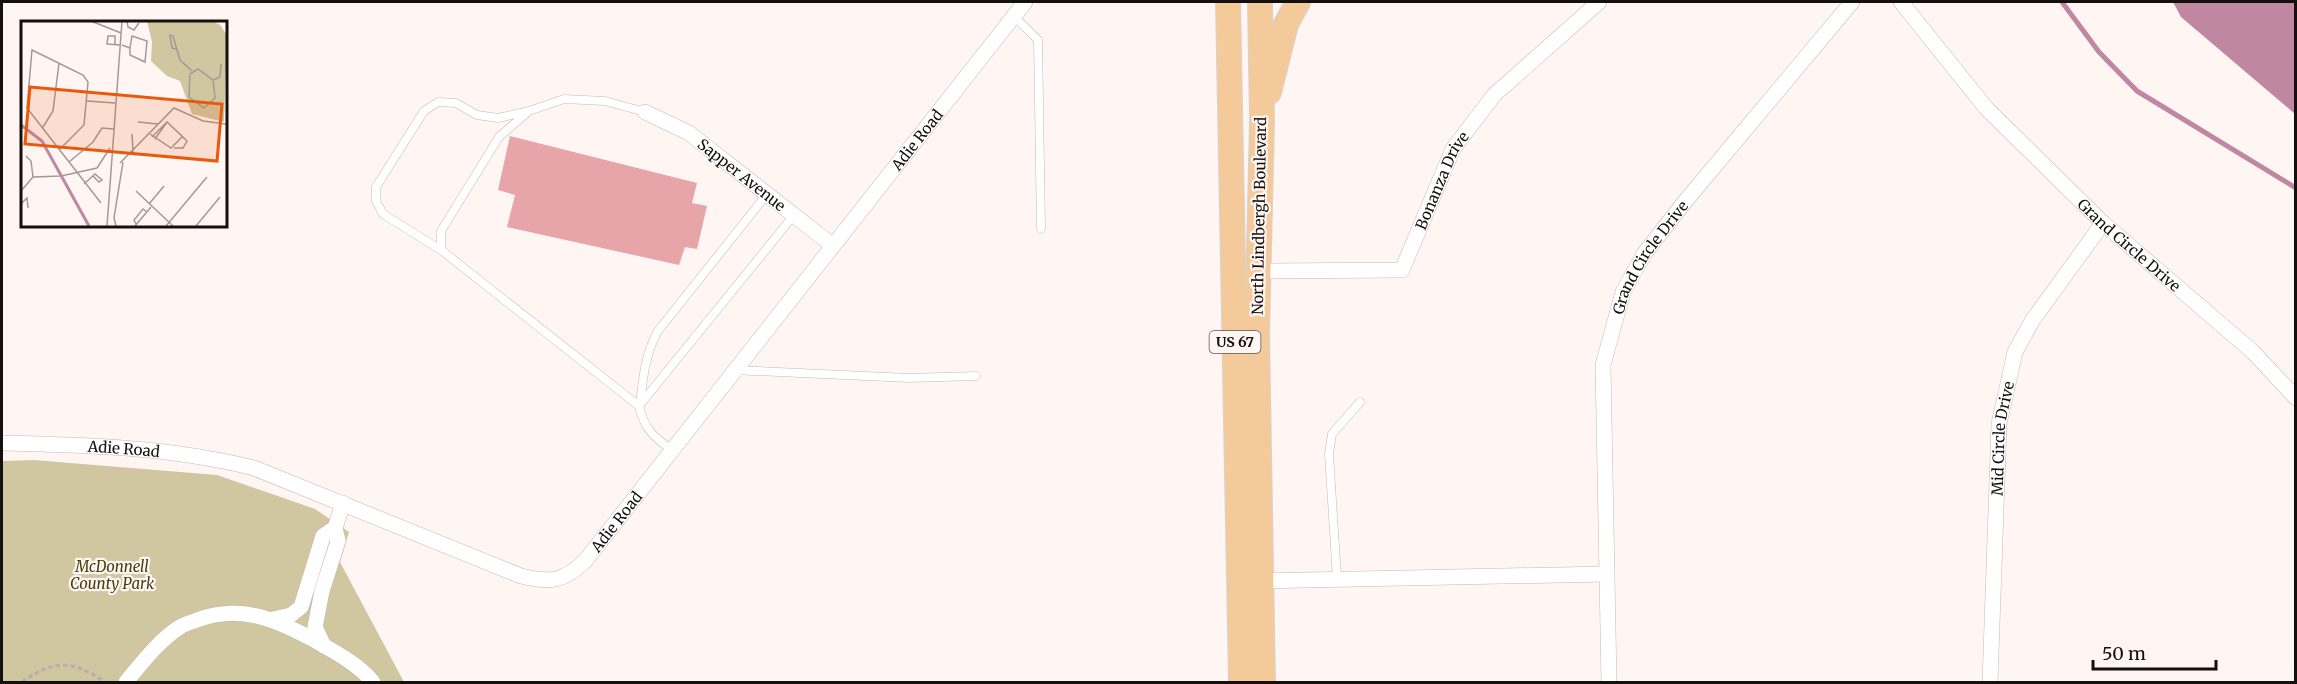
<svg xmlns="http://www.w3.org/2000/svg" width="2297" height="684" font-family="Merriweather,serif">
<rect width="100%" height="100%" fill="#fff6f3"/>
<!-- green -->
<path fill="#d0c7a0" d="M 34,460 L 217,475 L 315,509 L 349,532 L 340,562 L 404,682 L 2,682 L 2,461 Z"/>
<!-- water -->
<path fill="#c087a3" d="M 2173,2 L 2295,2 L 2295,114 L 2181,17 Z"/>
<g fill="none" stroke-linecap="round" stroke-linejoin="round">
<!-- stream -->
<path stroke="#c087a3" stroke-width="5" d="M 2062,2 L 2099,52 L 2137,91 L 2296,188"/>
</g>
<!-- building -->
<path fill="#e7a5a9" d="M 510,136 L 697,183 L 692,203 L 707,206 L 697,249 L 685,247 L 679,265 L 507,227 L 515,195 L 498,190 Z"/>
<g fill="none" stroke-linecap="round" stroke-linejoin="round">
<defs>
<path id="service" d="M 1014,16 L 1038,40 L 1041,229
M 529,111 L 498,118 L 477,115 L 456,103 L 438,102 L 424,111 L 376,187 L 376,201 L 383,214 L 441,250 L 639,406
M 441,250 L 441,231 L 499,137 L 529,111 L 564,99 L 605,101 L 645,112
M 734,370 L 909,378 L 976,376
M 640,404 C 643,378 645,354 658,331 L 767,194
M 672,450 C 653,437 644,428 639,406 L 794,215
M 1337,578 L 1329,454 L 1332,434 L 1360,402"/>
<g id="minor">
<path id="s1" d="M 1901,2 L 1986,108 L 2103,223 L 2253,352 L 2296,398"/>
<path id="s2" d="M 645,112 L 689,133 L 832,245"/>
<path id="s3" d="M 1258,271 L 1402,270 L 1453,149 L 1494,95 L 1599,2"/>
<path id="s4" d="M 2,443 C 87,445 170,447 254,468 L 521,576 C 550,583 563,582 585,561 L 1025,2"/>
<path d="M 1261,581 L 1605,574"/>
<path d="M 273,619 L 291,615 L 301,607 L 323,536 L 335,528"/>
<path d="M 324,646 L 315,627 L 322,591 L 338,541 L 335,528 L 343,503"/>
<path d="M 126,682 C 141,664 159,640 180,627 C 185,624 192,622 197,620 C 241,604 275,619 314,640 C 335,652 358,664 373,682"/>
<path id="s5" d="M 1609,682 L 1603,365 L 1623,292 L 1644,254 L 1683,204 L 1852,2"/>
<path id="s6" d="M 1990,682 L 1999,424 L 2015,352 L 2032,321 L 2103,223"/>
</g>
<path id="trunk" d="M 1228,2 L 1241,682
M 1260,2 L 1262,121 L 1257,335 L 1263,682
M 1269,92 L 1286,24 L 1298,2"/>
</defs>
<!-- service casing -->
<use href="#service" stroke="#c3b9b5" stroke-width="9"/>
<!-- minor casing -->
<use href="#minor" stroke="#c3b9b5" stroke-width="16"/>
<!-- trunk casing -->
<use href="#trunk" stroke="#d5d4d4" stroke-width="26"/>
<!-- path -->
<path stroke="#b6afac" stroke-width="3" stroke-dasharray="4.5 3" stroke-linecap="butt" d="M 22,682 C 55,659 72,660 105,682"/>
<!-- service -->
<use href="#service" stroke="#fff" stroke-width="8"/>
<!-- minor -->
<use href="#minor" stroke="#fff" stroke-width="15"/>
<!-- trunk -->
<use href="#trunk" stroke="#f4ca9a" stroke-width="24"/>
</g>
<g text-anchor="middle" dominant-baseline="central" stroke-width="4.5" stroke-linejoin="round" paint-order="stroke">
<!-- shield labels -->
<rect fill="#fff6f3" stroke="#5a5553" stroke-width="1.5" x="1209.5" y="331" width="51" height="22" rx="4.5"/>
<g font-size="14" font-weight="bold" fill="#13100f">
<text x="1235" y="342">US 67</text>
</g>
<!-- street labels -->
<g font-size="15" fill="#13100f" stroke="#fff6f3">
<text stroke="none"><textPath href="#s4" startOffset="1148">Adie Road</textPath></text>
<text stroke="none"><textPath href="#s2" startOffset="116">Sapper Avenue</textPath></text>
<text stroke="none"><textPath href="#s3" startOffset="242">Bonanza Drive</textPath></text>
<text transform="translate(1259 216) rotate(-89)">North Lindbergh Boulevard</text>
<text stroke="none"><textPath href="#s1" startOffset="334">Grand Circle Drive</textPath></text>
<text stroke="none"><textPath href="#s5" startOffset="436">Grand Circle Drive</textPath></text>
<text stroke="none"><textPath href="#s6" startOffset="244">Mid Circle Drive</textPath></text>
<text stroke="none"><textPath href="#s4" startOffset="122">Adie Road</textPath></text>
<text stroke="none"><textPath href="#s4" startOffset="662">Adie Road</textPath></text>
</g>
<!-- park labels -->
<g font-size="15" font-style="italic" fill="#463c0c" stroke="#fff6f3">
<text x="112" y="566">McDonnell<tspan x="112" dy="17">County Park</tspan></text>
</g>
</g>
<!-- overview -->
<g transform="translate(21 21)">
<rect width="206" height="206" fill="#fff6f3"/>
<path d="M 126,0 L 191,0 L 199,4 L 206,14 L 203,101 L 171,93 L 159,60 L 146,55 L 130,40 L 131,21 Z" fill="#d0c7a0"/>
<path fill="none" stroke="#c087a3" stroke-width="3" d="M 0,104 L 21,120 L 68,205"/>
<path fill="none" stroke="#a19a98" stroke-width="1.5" d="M 70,0 L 100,12M 106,0 L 107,6 L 113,9 L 118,2M 94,23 L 94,15 L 87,15 L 86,23 L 99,24M 101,24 L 109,27 L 109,34 L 124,41 L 126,20 L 111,15 L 109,27M 156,28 L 151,27 L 149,14 L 152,15 L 159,39 L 171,50M 177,48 L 192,59 L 194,77 L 183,87 L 168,76 L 169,53 ZM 192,59 L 199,56 L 200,43M 66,80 L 94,82M 206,98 L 206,121M 117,101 L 137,103M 22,106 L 32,90 L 38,42M 111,113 L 112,131M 129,113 L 150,127 L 161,116M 131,116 L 145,102M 134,118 L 146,101 L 166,120 L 162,127 L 153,127M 39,128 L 63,104 L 67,61 L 62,54 L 11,29 L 6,87 L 80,182M 5,135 L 10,140 L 12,156M 48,141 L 72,121 L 81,107 L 93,108M 99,142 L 153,87 L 182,100 L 205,103M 76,147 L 89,127M 63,163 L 74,153 L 81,159 L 78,161 L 72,155M 0,170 L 12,156 L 40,155 L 76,147M 115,170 L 152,205M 0,183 L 6,177 L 7,187M 128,183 L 143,165M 115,203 L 113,199 L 122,188 L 126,191M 86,205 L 101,0M 95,205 L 93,197 L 102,141M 114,205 L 130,186M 145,205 L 186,156M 175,205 L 199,176"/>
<path fill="#e8590c" fill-opacity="0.15" stroke="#e8590c" stroke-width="3" d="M 9,66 L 201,83 L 196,140 L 4,123 Z"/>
<rect width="206" height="206" fill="none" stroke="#13100f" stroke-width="3"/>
</g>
<!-- border -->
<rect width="2297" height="684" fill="none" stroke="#13100f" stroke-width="6"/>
<!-- scale -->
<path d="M2093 660v9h123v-9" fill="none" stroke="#13100f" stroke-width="3"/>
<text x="2102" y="660" font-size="18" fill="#13100f" stroke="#fff6f3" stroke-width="4.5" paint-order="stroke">50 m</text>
</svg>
